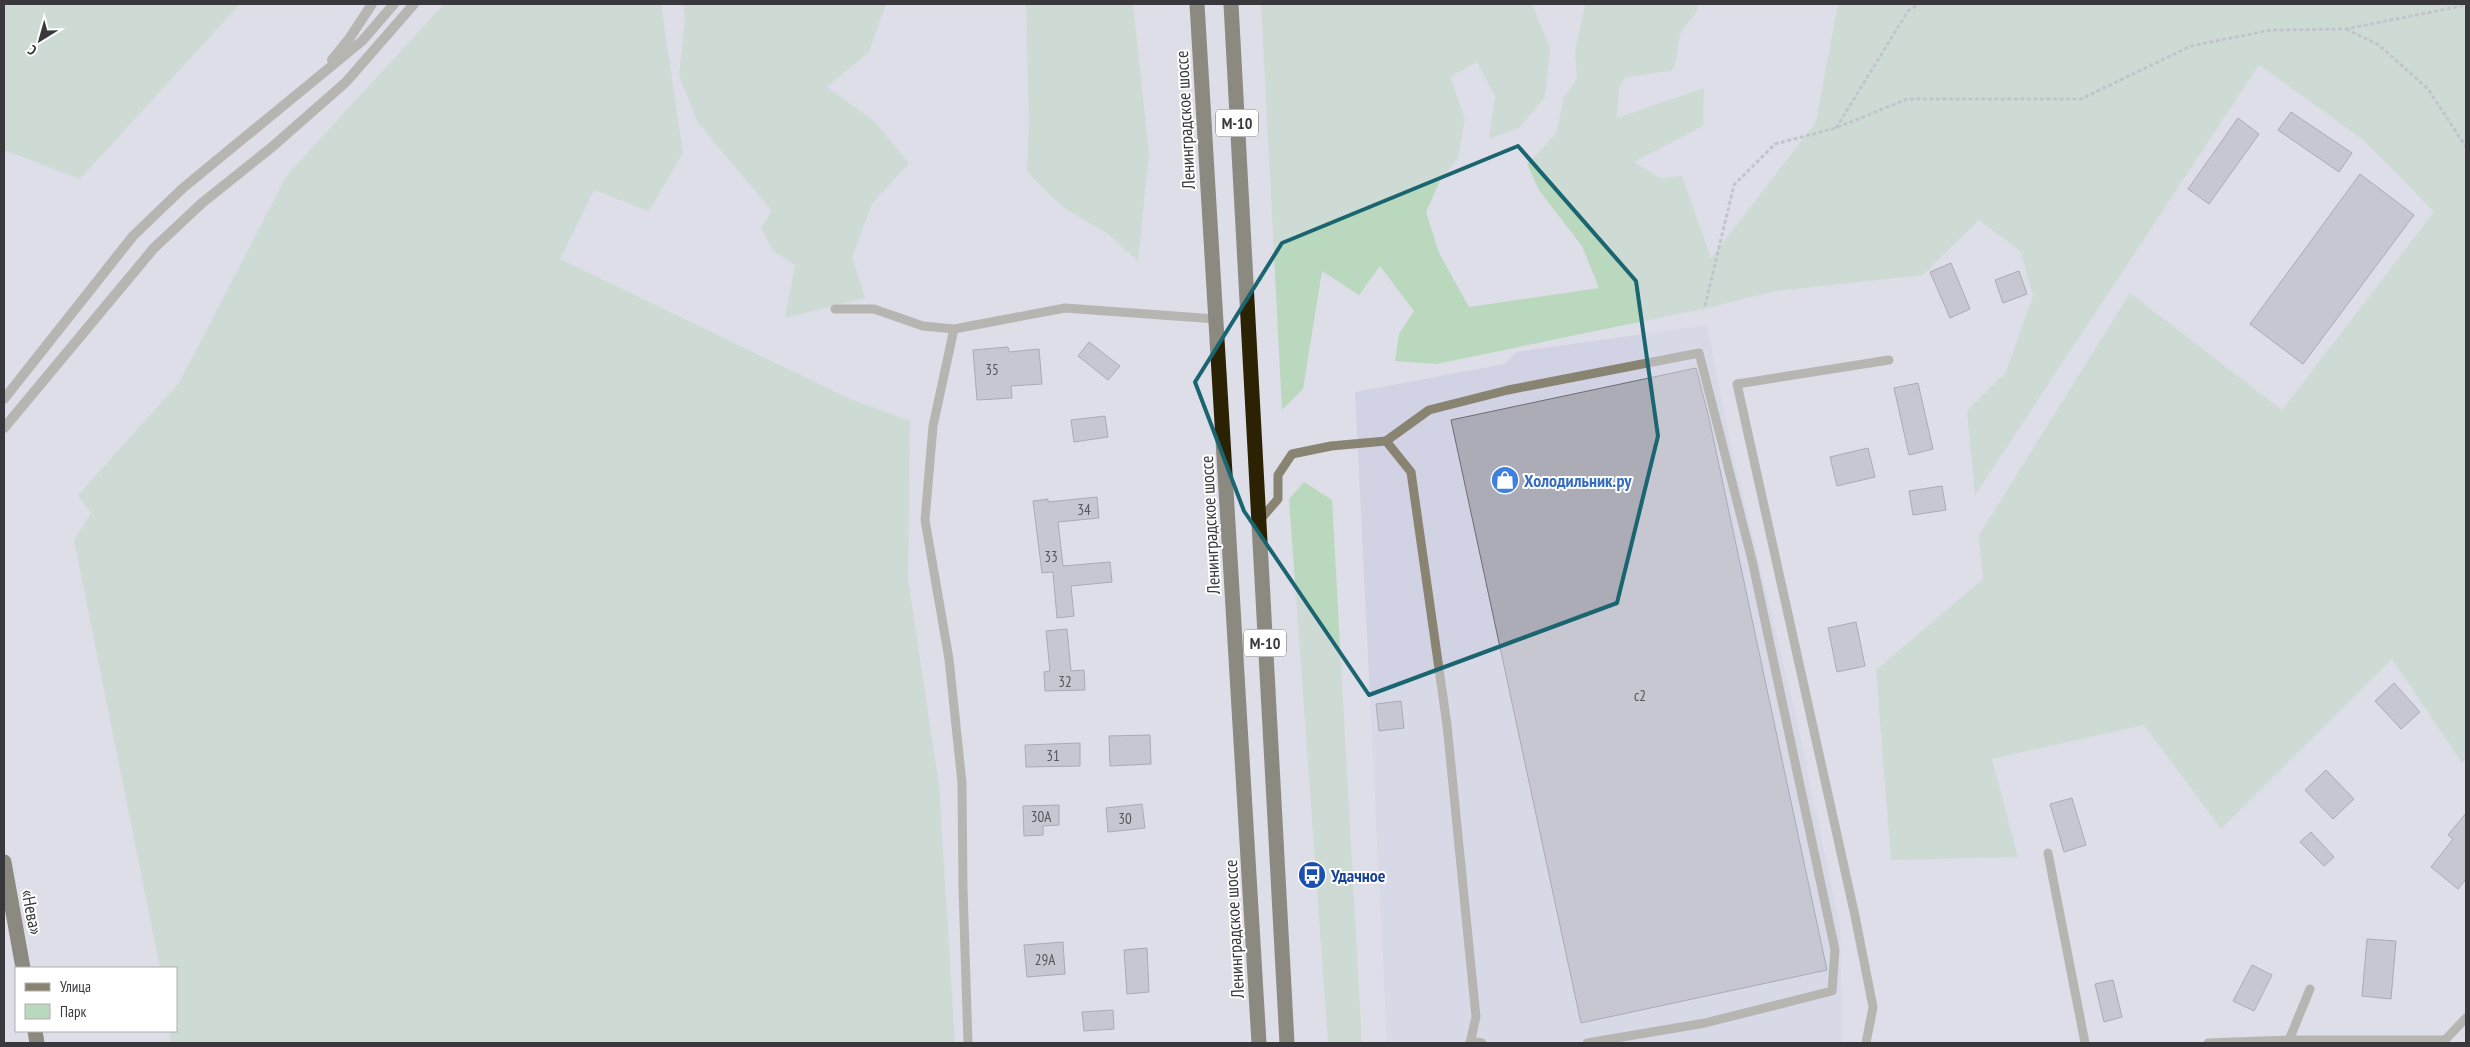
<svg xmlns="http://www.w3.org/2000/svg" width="2470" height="1047" font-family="'PT Sans Narrow',sans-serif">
<rect width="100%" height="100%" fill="#dddee8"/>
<!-- built -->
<path fill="#d1d3e4" d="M 1707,325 L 1731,445 L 1796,716 L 1840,927 L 1843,1043 L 1387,1043 L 1355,392 L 1504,364 L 1516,352 Z"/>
<!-- green -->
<path fill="#bad8bd" d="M 4,4 L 240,4 L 80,179 L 4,150 Z
M 444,4 L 661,4 L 683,153 L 649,211 L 594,190 L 560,259 L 850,399 L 910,421 L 908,579 L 939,785 L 955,1043 L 171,1043 L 169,1031 L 176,1031 L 176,968 L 160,968 L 74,540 L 91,513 L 78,495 L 179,383 L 287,175 Z
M 683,4 L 886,4 L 869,52 L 827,87 L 873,120 L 909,163 L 872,204 L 852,257 L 865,298 L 785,318 L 795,265 L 773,251 L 761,228 L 772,211 L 698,123 L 679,75 L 685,19 Z
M 1026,4 L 1133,4 L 1149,154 L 1138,261 L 1108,234 L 1063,207 L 1027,172 L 1029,123 Z
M 1261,4 L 1532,4 L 1550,48 L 1545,97 L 1519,128 L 1489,139 L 1495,96 L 1477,62 L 1450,77 L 1465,119 L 1458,158 L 1440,181 L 1426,212 L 1439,253 L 1469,307 L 1599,288 L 1582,246 L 1539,190 L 1527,164 L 1556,134 L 1564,97 L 1577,79 L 1575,52 L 1585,4 L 1699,4 C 1698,16 1686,22 1681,33 C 1675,46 1680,59 1671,71 L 1626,77 L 1619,88 L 1617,118 L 1704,88 L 1703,126 L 1634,162 L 1660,178 L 1682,176 L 1711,258 L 1816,122 L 1838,4 L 2466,4 L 2466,759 L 2462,763 L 2392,659 L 2221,829 L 2144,725 L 1992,759 L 2018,857 L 1891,860 L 1876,670 L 1983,579 L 1979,535 L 2130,293 L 2282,410 L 2434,212 L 2365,141 L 2259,65 L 1975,495 L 1967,411 L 2006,372 L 2033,296 L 2021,252 L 1979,220 L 1923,275 L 1775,291 L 1712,307 L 1436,364 L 1395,361 L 1399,334 L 1414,311 L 1380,266 L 1359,295 L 1322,271 L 1303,389 L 1282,410 Z
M 1304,482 L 1332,500 L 1362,1043 L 1328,1043 L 1289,499 Z"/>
<!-- building -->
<path fill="#abacb6" stroke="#6b6c75" d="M 2291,112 L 2352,153 L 2339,172 L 2278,130 Z
M 2238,118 L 2259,134 L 2209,204 L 2188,189 Z
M 2360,174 L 2414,215 L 2303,364 L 2250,324 Z
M 1951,263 L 1970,309 L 1950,318 L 1930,272 Z
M 2019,271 L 2027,294 L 2003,303 L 1995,280 Z
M 1089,342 L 1120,366 L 1108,380 L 1078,356 Z
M 1008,347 L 1009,352 L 1039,349 L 1042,384 L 1011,386 L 1012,398 L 977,400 L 973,350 Z
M 1696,368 L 1709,418 L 1827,970 L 1581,1023 L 1451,420 Z
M 1918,383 L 1933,449 L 1909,455 L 1894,388 Z
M 1105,416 L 1108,437 L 1074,442 L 1071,420 Z
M 1868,448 L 1875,477 L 1837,486 L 1830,457 Z
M 1942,486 L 1946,510 L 1913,515 L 1909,491 Z
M 1097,497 L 1099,518 L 1058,522 L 1063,566 L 1110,562 L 1112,582 L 1071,586 L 1074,616 L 1057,618 L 1053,572 L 1042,573 L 1033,501 L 1048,499 L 1048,502 Z
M 1856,622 L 1865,666 L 1837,672 L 1828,628 Z
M 1067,629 L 1071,671 L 1084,670 L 1085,690 L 1045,691 L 1044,672 L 1050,671 L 1046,631 Z
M 2394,683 L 2420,712 L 2401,729 L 2375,701 Z
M 1401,701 L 1404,728 L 1379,731 L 1376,704 Z
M 1150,735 L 1151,764 L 1110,766 L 1109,736 Z
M 1080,743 L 1080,766 L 1026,767 L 1025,745 Z
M 2326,770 L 2354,799 L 2333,819 L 2305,790 Z
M 2072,798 L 2086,845 L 2064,852 L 2050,804 Z
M 1142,804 L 1145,828 L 1108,832 L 1106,808 Z
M 1059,805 L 1059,825 L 1043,826 L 1043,835 L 1024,836 L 1023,806 Z
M 2466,813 L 2466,879 L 2458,889 L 2431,867 L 2453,839 L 2448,835 Z
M 2311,832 L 2334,857 L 2324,866 L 2300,842 Z
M 2367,939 L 2396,941 L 2391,999 L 2362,996 Z
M 1063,942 L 1065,974 L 1027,977 L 1024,945 Z
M 1147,948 L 1149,992 L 1127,994 L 1124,950 Z
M 2252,965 L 2272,975 L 2254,1011 L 2233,1001 Z
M 2113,980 L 2122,1017 L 2104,1022 L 2095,984 Z
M 1113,1010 L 1114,1029 L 1084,1031 L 1082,1012 Z"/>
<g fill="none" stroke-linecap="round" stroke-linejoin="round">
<!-- path -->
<path stroke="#a3a4ac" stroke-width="3" stroke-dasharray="4 2.5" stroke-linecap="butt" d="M 2346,29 L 2379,45 L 2428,89 L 2466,147
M 1836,128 L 1908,11 L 1919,4
M 1705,306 L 1734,185 L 1775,144 L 1836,128 L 1907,99 L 2081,99 L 2191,46 L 2271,30 L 2346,29 L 2466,5"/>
<!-- lane -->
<path stroke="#898472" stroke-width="9" d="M 835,309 L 874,309 L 923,326 L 954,329 L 1065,308 L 1216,319
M 954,329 L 933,426 L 925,520 L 949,659 L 962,783 L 963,889 L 968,1043
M 1386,441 L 1429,410 L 1508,390 L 1699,353 L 1752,560 L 1835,950 L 1832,991 L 1705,1023 L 1587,1043
M 1259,521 L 1278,499 L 1278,475 L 1292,454 L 1331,446 L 1386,441 L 1411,472 L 1447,725 L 1476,1017 L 1470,1043
M 2048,853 L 2085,1043
M 2289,1040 L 2445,1040 L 2466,1018
M 1471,1041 L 1482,1043
M 1866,1043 L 1873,1007 L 1855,916 L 1737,384 L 1889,360
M 2208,1043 L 2289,1040 L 2310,989"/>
<!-- street -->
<path stroke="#898472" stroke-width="10" d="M 332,60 L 349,39 L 372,4
M 4,399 L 133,236 L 183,188 L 362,41 L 394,4
M 4,428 L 154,248 L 202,203 L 272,147 L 346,82 L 414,4"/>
<!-- highway -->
<path stroke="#2b2203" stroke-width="15" d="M 1197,4 L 1259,1043
M 1231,4 L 1287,1043
M 4,862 L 23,968
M 35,1031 L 37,1043"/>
</g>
<!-- marked area -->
<path d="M0 0H2470V1047H0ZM 1518,146 L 1636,281 L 1658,436 L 1617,603 L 1369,695 L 1244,511 L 1195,382 L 1282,243 Z" fill="#dddee8" fill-opacity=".55" fill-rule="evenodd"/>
<path fill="none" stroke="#1b6571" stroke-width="4" stroke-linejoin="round" d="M 1518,146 L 1636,281 L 1658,436 L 1617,603 L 1369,695 L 1244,511 L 1195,382 L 1282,243 Z"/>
<!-- icons -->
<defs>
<symbol id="shop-disc" viewBox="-11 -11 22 22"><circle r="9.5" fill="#3f7fe0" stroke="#fff"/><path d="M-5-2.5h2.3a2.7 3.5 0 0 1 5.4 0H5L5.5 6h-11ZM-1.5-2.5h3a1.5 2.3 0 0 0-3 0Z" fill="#fff"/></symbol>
<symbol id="bus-disc" viewBox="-11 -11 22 22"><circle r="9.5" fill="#1a4fb4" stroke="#fff"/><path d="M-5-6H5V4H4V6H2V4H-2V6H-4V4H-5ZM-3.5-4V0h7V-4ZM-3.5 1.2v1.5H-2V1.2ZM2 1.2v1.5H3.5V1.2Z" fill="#fff"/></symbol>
</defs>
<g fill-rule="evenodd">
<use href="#shop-disc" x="1489" y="464" width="32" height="32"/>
<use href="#bus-disc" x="1296" y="859" width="32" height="32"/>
</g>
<g text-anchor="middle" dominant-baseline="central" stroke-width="4" stroke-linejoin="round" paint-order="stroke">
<!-- number labels -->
<g font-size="15" fill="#56565b">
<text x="992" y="369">35</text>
<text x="1084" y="509">34</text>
<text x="1051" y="556">33</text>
<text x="1065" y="681">32</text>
<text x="1640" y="695">с2</text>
<text x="1053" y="755">31</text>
<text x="1041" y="816">30А</text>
<text x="1125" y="818">30</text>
<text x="1045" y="959">29А</text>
</g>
<!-- shield labels -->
<g fill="#fff" stroke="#747477" stroke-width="1">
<rect x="1216" y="109.5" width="42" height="27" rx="4"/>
<rect x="1244" y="629.5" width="42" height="27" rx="4"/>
</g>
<g font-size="16" font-weight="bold" fill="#39393d">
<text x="1237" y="123">М-10</text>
<text x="1265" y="643">М-10</text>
</g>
<!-- street labels -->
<g font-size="18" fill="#39393d" stroke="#fff">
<text transform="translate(1185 120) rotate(-93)">Ленинградское шоссе</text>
<text transform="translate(1210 525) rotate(-93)">Ленинградское шоссе</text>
<text transform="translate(32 912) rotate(79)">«Нева»</text>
<text transform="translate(1234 929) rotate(-93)">Ленинградское шоссе</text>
</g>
<!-- shop labels -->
<g font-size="18" font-weight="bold" fill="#366cbe" stroke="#fff" text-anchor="start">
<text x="1524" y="480">Холодильник.ру</text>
</g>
<!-- transit labels -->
<g font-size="18" font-weight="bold" fill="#164399" stroke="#fff" text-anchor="start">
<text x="1331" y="875">Удачное</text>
</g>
</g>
<!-- border -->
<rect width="2470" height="1047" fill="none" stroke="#39393d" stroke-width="10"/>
<!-- legend -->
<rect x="15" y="967" width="162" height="65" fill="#ffffff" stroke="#b0b0b1"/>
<rect x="25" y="983" width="25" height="8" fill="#898472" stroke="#b0b0b1"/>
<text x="60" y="992" font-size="15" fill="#39393d">Улица</text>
<rect x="25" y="1004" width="25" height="15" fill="#bad8bd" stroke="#b0b0b1"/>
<text x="60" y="1017" font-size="15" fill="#39393d">Парк</text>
<!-- north arrow -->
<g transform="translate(40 40) rotate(217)" stroke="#ffffff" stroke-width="4" paint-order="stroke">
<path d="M0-4L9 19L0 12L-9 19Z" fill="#39393d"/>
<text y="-8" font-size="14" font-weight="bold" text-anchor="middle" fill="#39393d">С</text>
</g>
</svg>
